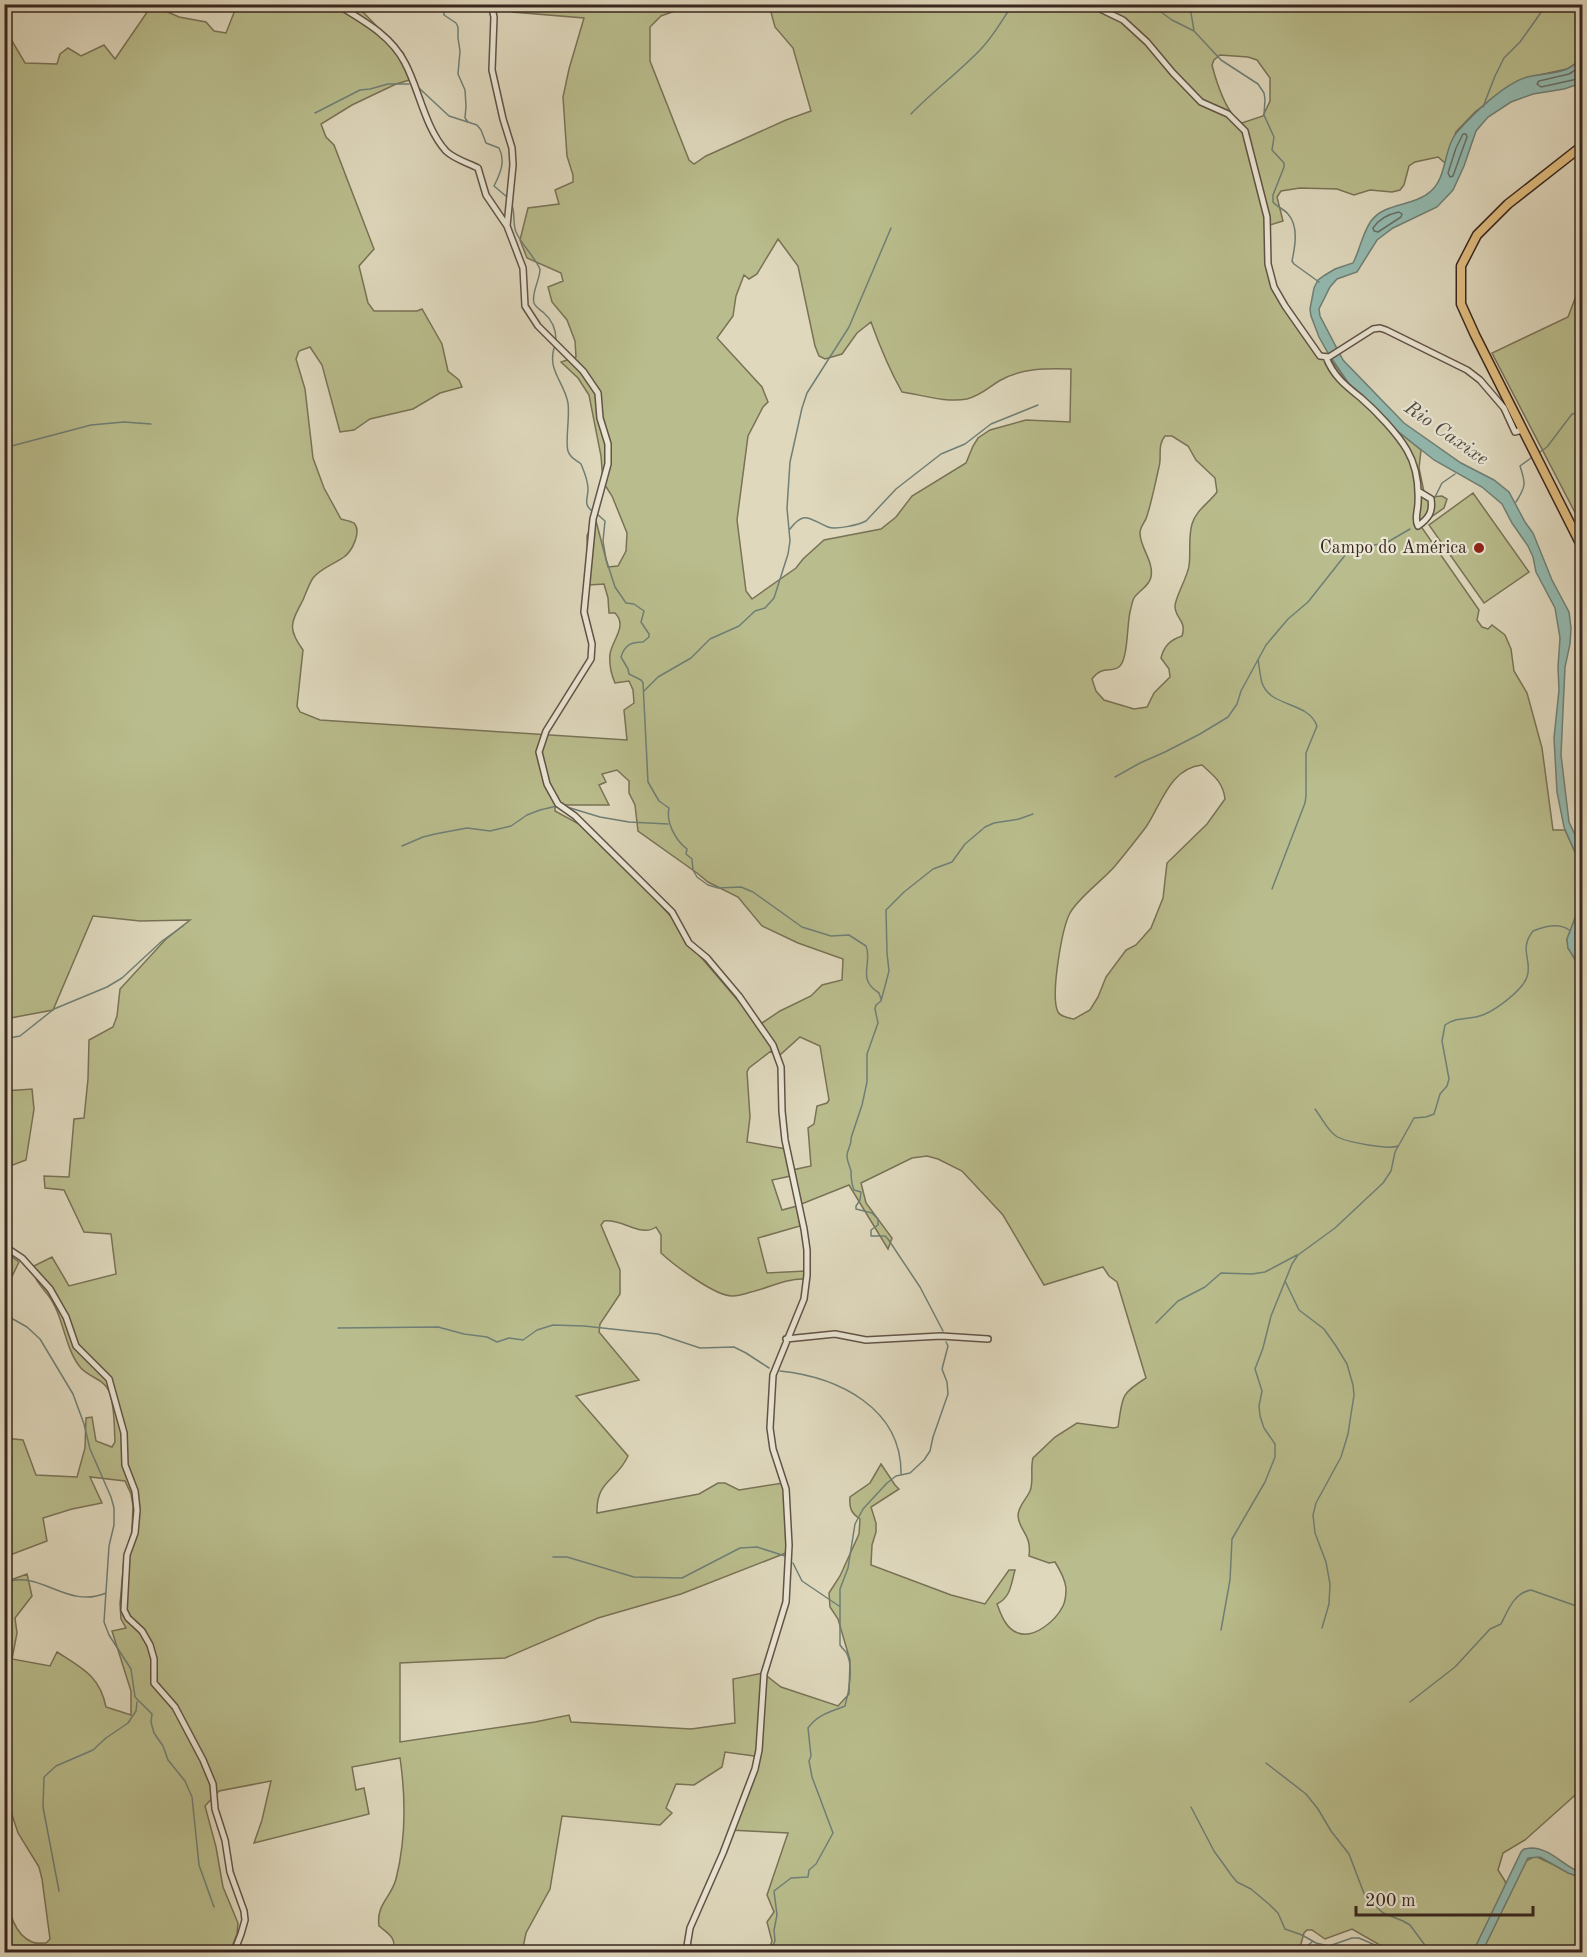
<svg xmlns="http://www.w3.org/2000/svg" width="1587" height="1957" font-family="'Old Standard TT',serif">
<rect width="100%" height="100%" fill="#dfd8bd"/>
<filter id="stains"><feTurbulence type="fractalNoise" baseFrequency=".00333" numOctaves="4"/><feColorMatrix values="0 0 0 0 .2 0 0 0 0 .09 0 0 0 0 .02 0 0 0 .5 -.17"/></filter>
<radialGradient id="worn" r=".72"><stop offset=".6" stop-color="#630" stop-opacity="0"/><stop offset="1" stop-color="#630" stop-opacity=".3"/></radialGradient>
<!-- green -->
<path fill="#b9bc8c" stroke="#797256" stroke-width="1.5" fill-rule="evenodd" d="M 152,5 L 179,17 L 206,22 L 214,31 L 226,33 L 237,5 L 349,5 L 363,12 L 403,53 L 413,79 L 396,84 L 352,105 L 321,124 L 326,137 L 334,145 L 374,249 L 359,266 L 368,303 L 374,311 L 417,311 L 422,309 L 442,344 L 448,371 L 459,380 L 462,387 L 440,393 L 413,409 L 370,419 L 354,430 L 340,432 L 322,365 L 310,347 L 299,351 L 296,359 L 305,389 L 313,458 L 324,488 L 341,519 C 345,520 351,521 354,523 C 362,532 352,551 344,557 C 334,564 321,568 313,578 C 309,584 306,593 303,600 C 291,623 287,628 303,650 L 297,706 L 300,712 L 320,720 L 627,740 L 624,710 L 634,703 L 633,690 L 629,681 L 615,683 C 611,674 609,665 610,654 C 612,640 628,626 615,613 L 609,613 L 608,598 L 604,584 L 589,585 L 587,536 L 595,517 L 608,567 L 618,566 L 626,551 L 627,533 L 612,496 L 603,482 L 601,456 L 589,395 L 578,378 L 561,362 L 576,357 L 575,341 L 567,320 L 552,302 L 548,287 L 563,281 L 561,273 L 527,258 L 520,240 L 528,208 L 559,204 L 555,190 L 573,182 L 573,175 L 567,156 L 563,97 L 569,69 L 584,18 L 512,12 L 511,5 L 691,5 L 661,16 L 650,27 L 650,61 L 689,160 L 694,164 L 706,156 L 786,120 L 811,111 L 793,48 L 775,27 L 769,5 L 1582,5 L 1582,59 L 1567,69 L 1525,78 L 1505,89 L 1475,112 L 1456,132 L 1445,163 L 1438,157 L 1415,162 L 1409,166 L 1404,185 L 1400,190 L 1392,192 L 1370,190 L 1354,195 L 1337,189 L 1300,188 L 1281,191 L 1277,197 L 1283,221 L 1267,226 L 1269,266 L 1275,287 L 1314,351 L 1330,358 L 1349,384 L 1395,429 L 1421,450 L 1419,468 L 1424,492 L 1431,497 L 1442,496 L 1447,499 L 1444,508 L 1420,525 L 1479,610 L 1477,620 L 1482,627 L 1488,629 L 1492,625 L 1505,635 L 1511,649 L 1514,671 L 1527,693 L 1542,748 L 1553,830 L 1565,830 L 1582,868 L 1582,900 L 1567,939 L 1568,948 L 1582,971 L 1582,1789 L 1525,1840 L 1503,1853 L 1498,1870 L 1505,1881 L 1506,1885 L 1474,1950 L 1467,1948 L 1464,1952 L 1392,1952 L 1352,1929 L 1325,1939 L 1312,1930 L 1307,1930 L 1304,1933 L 1301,1944 L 1295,1952 L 768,1952 L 772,1941 L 767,1922 L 774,1912 L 767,1895 L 788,1833 L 729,1830 L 757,1763 L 754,1756 L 725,1752 L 722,1767 L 694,1785 L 676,1784 L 666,1808 L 672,1813 L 660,1825 L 562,1816 L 550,1889 L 526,1933 L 522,1952 L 393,1952 C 397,1938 389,1934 379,1926 C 376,1904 391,1898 396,1879 C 406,1839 406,1799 400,1758 L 352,1767 L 356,1790 L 364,1788 L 369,1814 L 254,1843 L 262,1820 L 271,1781 L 219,1791 L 205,1806 L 216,1847 L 223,1887 L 238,1923 L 237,1934 L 230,1952 L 5,1952 L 4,1887 C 8,1905 12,1934 32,1942 C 36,1944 42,1943 46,1943 L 50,1939 L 42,1879 L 39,1867 L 18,1833 L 5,1794 L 5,1582 L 27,1574 L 32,1596 L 15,1618 L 17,1633 L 12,1659 L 50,1666 L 57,1652 C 82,1668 100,1676 106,1707 L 131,1715 L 131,1691 L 112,1631 L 126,1628 L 121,1619 L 120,1604 L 124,1559 L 129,1550 L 132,1530 L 133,1506 L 131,1494 L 125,1481 L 90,1477 L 102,1503 L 72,1509 L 43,1518 L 47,1541 L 5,1557 L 5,1438 L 23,1440 L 36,1475 L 77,1477 L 85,1448 L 86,1418 L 92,1417 L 96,1441 L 112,1447 L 115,1442 C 114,1426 115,1406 109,1391 C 104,1379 88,1377 80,1367 C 64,1347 64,1316 48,1295 C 40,1285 34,1279 32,1267 L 52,1257 L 69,1286 L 116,1274 L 111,1234 L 84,1232 L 64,1190 L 45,1188 L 44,1176 L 69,1177 L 74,1119 L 84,1118 L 88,1079 L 89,1040 L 113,1027 L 117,1016 L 120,989 L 166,939 L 190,920 L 140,921 L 93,916 L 53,1010 L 5,1019 L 5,29 L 25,63 L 57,64 L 60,54 L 68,48 L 81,56 L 104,45 L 115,59 ZM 1220,55 L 1248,57 L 1257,60 L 1270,78 L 1270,101 L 1263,116 L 1242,123 C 1227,116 1216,81 1212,65 L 1214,60 ZM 778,239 L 798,266 L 815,346 L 819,356 L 825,359 L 842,354 L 857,333 L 871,322 C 880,347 889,369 902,392 C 922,395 947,403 967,399 C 980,396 988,388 999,381 C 1021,368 1047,368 1071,369 L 1070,422 L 1026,420 L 990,430 L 978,438 L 973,446 L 966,463 L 912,496 L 896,517 L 881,529 L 824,540 L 803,559 L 796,568 L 752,599 L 746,591 L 737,520 L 748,436 L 763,407 L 768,402 L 762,387 L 717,338 L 733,316 L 736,296 L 744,275 L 749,279 L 757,274 ZM 1165,436 L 1172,436 L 1188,446 L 1196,460 L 1215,478 L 1217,492 C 1209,503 1196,510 1192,524 C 1188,538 1191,553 1189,566 C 1187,578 1175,598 1175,606 C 1175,619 1187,620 1182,636 C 1170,640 1164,646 1161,658 L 1169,669 L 1170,677 L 1154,693 L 1147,707 L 1134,709 L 1104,700 L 1096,691 L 1092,679 C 1103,664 1112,674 1120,666 C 1128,657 1127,625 1130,612 C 1131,608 1132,602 1134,598 C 1138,591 1149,587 1151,577 C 1154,561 1140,548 1140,533 C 1140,526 1145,523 1147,516 C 1152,500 1155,484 1159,467 C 1162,457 1157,445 1165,436 ZM 1202,765 C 1214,776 1223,782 1225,799 L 1207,824 L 1167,863 L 1163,898 L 1151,928 L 1136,945 L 1126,950 L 1106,977 L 1098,997 L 1090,1010 L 1074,1019 C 1069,1018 1061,1017 1058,1012 C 1050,996 1062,928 1070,913 C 1078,898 1103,880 1115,866 C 1125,854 1136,840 1146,827 C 1161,805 1170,768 1202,765 ZM 617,770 L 629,781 L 629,793 L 635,805 L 638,831 L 697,873 L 708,882 L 738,897 L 762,926 L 798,943 L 843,959 L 842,980 L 822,985 L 811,996 L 780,1011 L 759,1025 L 688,942 L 676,922 L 643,886 L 579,824 L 555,811 L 555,808 L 558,805 L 609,805 L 599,785 L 606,782 L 602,774 ZM 800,1037 L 820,1046 L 829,1100 L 827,1103 L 817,1106 L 814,1124 L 808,1128 L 811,1166 L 792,1170 L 786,1149 L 747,1142 L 750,1117 L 747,1072 L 749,1068 L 771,1051 L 775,1056 L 781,1054 ZM 927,1156 L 938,1159 L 962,1171 L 1003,1215 L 1044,1285 L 1103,1267 L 1109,1276 L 1117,1282 L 1146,1378 C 1119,1395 1123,1397 1118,1427 L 1114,1428 L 1077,1423 L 1055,1437 L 1033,1458 C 1030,1469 1034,1481 1030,1491 C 1026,1500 1018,1506 1018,1516 C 1019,1531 1032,1534 1029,1556 L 1049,1563 L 1055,1562 C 1060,1570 1065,1579 1066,1588 C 1066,1593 1065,1602 1063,1606 C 1056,1620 1035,1639 1018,1633 C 1006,1629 1001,1615 997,1604 C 1011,1597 1011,1584 1015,1570 L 1009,1570 L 985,1604 L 951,1595 L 871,1565 L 872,1545 L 876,1532 L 876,1523 L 871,1507 L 899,1489 L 895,1485 L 881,1464 L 870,1483 L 850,1497 C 849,1508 851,1513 860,1519 L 859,1534 L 840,1576 L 829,1593 L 830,1607 L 838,1619 L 850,1660 L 849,1694 L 838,1706 L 781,1687 L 763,1673 L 733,1679 L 735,1723 L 691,1729 L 571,1722 L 569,1715 L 535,1722 L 400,1742 L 400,1663 L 505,1658 L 598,1618 L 681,1594 L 791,1551 L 783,1483 L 739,1490 L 725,1483 L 718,1483 L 699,1494 L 597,1513 C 596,1480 616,1482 628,1456 L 576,1396 L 639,1380 L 599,1332 L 600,1324 L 620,1294 L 620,1270 L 601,1225 L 604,1221 C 622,1218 641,1238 656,1227 L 661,1235 L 661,1253 C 674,1265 715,1296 732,1296 C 738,1296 745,1294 751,1292 C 769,1288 786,1278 805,1279 L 805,1271 L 767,1273 L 758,1238 L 800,1226 L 797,1206 L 782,1210 L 772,1180 L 791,1176 L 799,1205 L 849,1185 L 888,1249 L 892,1238 L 866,1203 L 861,1183 L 912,1158 Z
M 1582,280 L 1582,526 L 1492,353 L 1568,317 Z
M 1473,493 L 1529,572 L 1484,603 L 1429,525 Z
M 32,1089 L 34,1109 L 26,1160 L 5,1168 L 5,1091 Z
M 5,1252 L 19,1262 L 5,1291 Z
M 1535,1856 L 1582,1878 L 1582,1952 L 1482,1952 L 1526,1861 Z"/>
<!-- water -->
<path fill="#93bab0" stroke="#6f7f76" stroke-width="1.5" d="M 1582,59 L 1582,83 L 1564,89 L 1533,94 L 1511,102 L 1488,117 L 1476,131 L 1464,166 L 1453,190 L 1437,207 L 1393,228 L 1377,240 L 1357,272 L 1337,279 L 1330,287 L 1319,309 L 1320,316 L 1343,360 L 1404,423 L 1461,463 L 1494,480 L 1509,492 L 1525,522 L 1533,533 L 1552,580 L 1569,612 L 1571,628 L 1570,644 L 1565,667 L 1561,755 L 1569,822 L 1582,849 L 1582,868 L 1564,827 L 1557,792 L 1554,738 L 1559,690 L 1558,667 L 1560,638 L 1555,608 L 1536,572 L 1533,557 L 1528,546 L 1512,523 L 1502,504 L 1482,487 L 1434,460 L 1395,429 L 1349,384 L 1328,353 L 1319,337 L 1311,316 L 1310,309 L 1314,288 L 1318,280 L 1325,275 L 1335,269 L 1353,263 C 1360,250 1362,234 1371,221 C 1385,202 1414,207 1431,191 C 1448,176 1443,146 1459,130 C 1475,112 1504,84 1527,77 C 1540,74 1555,74 1567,69 C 1572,67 1578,62 1582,59 Z
M 1582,900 L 1582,930 L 1581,937 L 1582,970 L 1568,948 L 1567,939 Z
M 1531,1848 C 1551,1848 1564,1867 1582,1873 L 1582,1878 L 1568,1873 L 1540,1857 L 1528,1858 L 1482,1952 L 1473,1952 L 1521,1852 L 1524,1849 Z"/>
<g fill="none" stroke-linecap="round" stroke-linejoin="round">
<!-- shore -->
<path stroke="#667068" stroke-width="1.5" d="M 1582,66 L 1569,74 L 1539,81 L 1537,84 L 1541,87 L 1582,78
M 1463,134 L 1466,134 L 1467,137 L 1453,176 L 1450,177 L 1448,173 L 1456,148 Z
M 1399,212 L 1402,214 L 1401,217 L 1378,232 L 1374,231 L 1373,228 C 1379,219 1389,214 1399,212 Z"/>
<!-- stream -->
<path stroke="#6f7f76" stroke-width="1.5" d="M 444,4 L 444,15 L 456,23 L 458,27 L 458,38 L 460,51 L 458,74 L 465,90 L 466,106 L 465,118 L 468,122
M 1150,4 L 1172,20 L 1194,31 L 1221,60 L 1258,84 L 1264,93 L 1265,99 L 1264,115 L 1274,137 L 1272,150 L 1284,163 L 1284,167 L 1273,195 L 1273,202 C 1277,207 1284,209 1288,214 C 1299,226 1295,247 1292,261 L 1294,264 L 1319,282
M 1180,4 L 1191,13 L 1194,31
M 419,88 L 449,116 L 477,125 L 481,130 L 486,143 L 499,148 C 506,161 500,174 494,186 L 507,197
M 1483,107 L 1495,76 L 1504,58 L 1520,42 L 1547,4
M 315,113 L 360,90 L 370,89 L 388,84 L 409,84
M 911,114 C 933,91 958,73 980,50 C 993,37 1002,20 1013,4
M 511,203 C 516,212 512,222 516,232 C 522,245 534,256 540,269 C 540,280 531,293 534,303 C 536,308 541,310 544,313 C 552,320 556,330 556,340
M 555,345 C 546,370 564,381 568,403 C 570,417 565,442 568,451 C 570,458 576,460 581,464 C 584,471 588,481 588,489 C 588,499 583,504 592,511
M 4,448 L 91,425 L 124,422 L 151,424
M 1540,452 L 1547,447 L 1572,414 L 1582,412
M 1434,499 L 1442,483 L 1455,474
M 1516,502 C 1526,486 1526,484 1520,466 L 1531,458
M 597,514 L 605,521 L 603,541 L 606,559 L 615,587 L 626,603 L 634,604 L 644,611 L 641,622 L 649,634 L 649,637 L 643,642 C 632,642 625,644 621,657 L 628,669 L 629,674 L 641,680 L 643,683 L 648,782 L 659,801 L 669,808 C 666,822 675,840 687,849 L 686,854 L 692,859 L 693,870 L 697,877 L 708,885 L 718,888 L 741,887 L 753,892 L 802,927 L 831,936 L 849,935 L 866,946 C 873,963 856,979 879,993 L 881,999
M 790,529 C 805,509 810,520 828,527 C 835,530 859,525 866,521 L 896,489 L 941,454 L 965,444 L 991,424 L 1038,405
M 1258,659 C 1259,666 1260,675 1262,683 C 1271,708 1308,701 1317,726 L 1306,753 L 1306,796 L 1305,803 L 1272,889
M 644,691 L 658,677 L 691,658 L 710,639 L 739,626 L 755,611 L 765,608 L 774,598 L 788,554 L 790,541 L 787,508 L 790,462 L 802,408 L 807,393 L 849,327 L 891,228
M 1115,777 L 1140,763 L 1165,752 L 1200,734 L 1228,717 L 1237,704 L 1241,691 L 1266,645 L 1288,619 L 1308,602 L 1346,554 L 1356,548 L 1386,543 L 1410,529
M 567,807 L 600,817 L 629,822 L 668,824
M 402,846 L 423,837 L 435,834 L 467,828 L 490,831 L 511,826 L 527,815 L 540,810 L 557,806
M 4,857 L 5,856
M 4,1039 L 20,1036 L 54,1009 L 107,987 L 122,978 L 162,941 L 183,926
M 1315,1109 C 1322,1118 1327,1130 1336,1136 C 1345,1142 1388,1150 1398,1146
M 1285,1281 L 1299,1310 L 1324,1329 L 1336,1346 L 1347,1364 L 1353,1385 L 1354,1395 L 1348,1434 L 1341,1457 L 1316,1503 L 1313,1515 L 1315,1533 L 1326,1562 L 1330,1584 L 1329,1604 L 1322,1628
M 4,1314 L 27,1327 L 40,1339 L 73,1394 L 84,1424 L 90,1449 L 111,1497 L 114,1508 L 114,1525 L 109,1546 L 104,1622 L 109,1635 L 131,1669 L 135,1697 L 152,1714 L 151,1722 L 154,1733 L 163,1746 L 168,1760 L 185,1781 L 192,1797 L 199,1865 L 214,1907
M 1156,1323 L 1178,1301 L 1205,1287 L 1221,1273 L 1252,1274 L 1265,1272 L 1297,1255
M 338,1328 L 438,1327 L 464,1334 L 487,1337 L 497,1342 L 509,1338 L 523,1340 L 537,1330 L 553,1325 L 584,1326 L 658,1334 L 700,1348 L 734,1347 L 746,1353 L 769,1368
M 943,1331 L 920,1287 L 888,1239 L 885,1236 L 871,1236 L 871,1230 L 878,1225 L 878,1219 L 872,1213 L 856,1209 L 856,1206 L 860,1200 L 861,1192 L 854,1190 C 851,1183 851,1178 851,1171 C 850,1166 847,1162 847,1156 C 847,1149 852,1145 851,1138 L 862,1105 L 867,1082 L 867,1054 L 878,1023 L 875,1009 L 876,1005 L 881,1001 L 889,971 L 887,953 L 886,910 L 904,892 L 933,869 L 952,862 L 965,844 L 985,827 L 994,823 L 1019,819 L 1033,814
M 780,1371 C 838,1377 902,1408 901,1474
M 553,1557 L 567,1557 L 634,1577 L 682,1578 L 740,1548 L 757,1547 L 785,1556
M 793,1563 L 802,1581 L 839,1606
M 4,1583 C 39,1568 67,1610 106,1593
M 1221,1630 L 1230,1580 L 1232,1539 L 1265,1482 L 1275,1457 L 1275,1444 L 1264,1428 L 1260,1416 L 1259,1406 L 1262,1391 L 1255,1369 L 1263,1348 L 1271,1316 L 1292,1264 L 1298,1255 L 1335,1228 L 1383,1183 L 1391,1171 L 1395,1152 L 1414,1118 L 1426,1117 L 1434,1114 L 1440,1094 L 1447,1086 L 1449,1079 L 1442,1041 L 1445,1025 C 1454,1018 1465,1019 1476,1017 C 1492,1014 1522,991 1527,977 C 1533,961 1518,950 1533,931 C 1545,926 1559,922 1569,930
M 1410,1702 L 1455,1667 L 1490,1629 L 1501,1624 C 1508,1610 1514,1593 1531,1590 L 1582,1608
M 1266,1763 L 1306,1794 L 1318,1809 L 1331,1831 L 1349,1854 L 1365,1896 L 1383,1913 L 1403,1921 L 1410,1925 L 1430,1952
M 1191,1807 L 1214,1851 L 1232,1876 L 1237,1882 L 1251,1889 L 1270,1905 L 1278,1913 L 1285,1929 L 1302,1935 L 1316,1943 L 1329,1946 L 1352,1938 L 1359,1938 L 1391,1952
M 59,1891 L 43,1807 L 44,1777 L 56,1766 L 93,1750 L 106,1738 L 128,1723 L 136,1711 L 137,1702
M 770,1952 L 775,1941 L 774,1930 L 777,1915 L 774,1891 L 791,1878 L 808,1877 L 809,1870 L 816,1864 L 833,1833 L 812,1777 L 809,1761 L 811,1756 L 808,1728 C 818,1714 831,1712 845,1706 C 849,1692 854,1665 846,1652 C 844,1650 842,1648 840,1645 L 840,1589 L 848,1568 L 855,1524 L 863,1509 L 887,1483 L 896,1476 L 910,1473 L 924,1460 L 930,1451 L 933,1437 L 948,1394 L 947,1382 L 942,1369 L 948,1346 L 946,1342
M 1300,1952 L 1312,1942"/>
<defs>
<path id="minor" d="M 336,4 C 362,20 391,35 405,63 C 419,89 425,128 446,151 C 454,159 468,163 478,168 L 486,195 L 507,226
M 491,4 L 494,17 L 492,70 L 503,119 L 512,148 L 513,165 L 507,226 L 523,268 L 525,306 L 538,326 L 583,371 L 598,393 L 600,418 L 608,444 L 608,464 L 593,519 L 584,612 L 592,644 L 591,659 L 546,731 L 539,752 L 547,784 L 558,804 L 575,816 L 672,912 L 689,943 L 707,958 L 739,996 L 773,1045 L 781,1067 L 782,1111 L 785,1140 L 804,1229 L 807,1250 L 807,1275 L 804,1299 L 773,1375 L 770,1428 L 773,1449 L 786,1489 L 789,1545 L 786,1602 L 764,1674 L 759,1750 L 755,1769 L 723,1853 L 690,1928 L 686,1952
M 1090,4 L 1123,20 L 1147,42 L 1173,73 L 1201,102 L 1228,114 L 1245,131 L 1267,217 L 1268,264 L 1274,287 L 1285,306 L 1320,356 L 1329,357 L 1373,329 L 1380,328 L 1386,330 L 1467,370 L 1480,380 L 1504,408 L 1515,432 L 1522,430
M 1326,357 C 1333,376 1346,386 1361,398 C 1376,411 1397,433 1407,450 C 1417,467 1419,484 1418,503 C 1418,511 1414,519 1418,526 C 1429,518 1433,512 1431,499 L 1418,491
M 4,1246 L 22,1258 L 50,1289 L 66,1317 L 76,1346 L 109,1379 L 124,1433 L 125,1465 L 135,1491 L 137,1510 L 135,1533 L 127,1555 L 124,1610 L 128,1618 L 142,1631 L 150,1645 L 154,1659 L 154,1683 L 175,1707 L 203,1760 L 213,1784 L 215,1809 L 225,1840 L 230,1872 L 244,1911 L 245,1920 L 241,1934 L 234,1952
M 786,1339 L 835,1334 L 866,1340 L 941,1336 L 988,1339"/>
<path id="primary" d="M 1582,146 L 1508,204 L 1477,235 L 1461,266 L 1461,304 L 1475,335 L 1582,547"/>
</defs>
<!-- minor casing -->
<use href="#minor" stroke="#625347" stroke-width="8"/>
<!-- primary casing -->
<use href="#primary" stroke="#392720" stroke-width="11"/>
<!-- minor -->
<use href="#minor" stroke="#eae6d4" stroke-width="5"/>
<!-- primary -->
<use href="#primary" stroke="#e0bc7e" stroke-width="8"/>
</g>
<!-- markers -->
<circle fill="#8f2418" stroke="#eae6d4" stroke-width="2" cx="1479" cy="548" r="6"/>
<g text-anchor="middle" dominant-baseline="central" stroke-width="4.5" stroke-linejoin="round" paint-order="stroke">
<!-- poi labels -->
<g font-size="18" fill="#392720" stroke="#eae6d4" text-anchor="end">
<text x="1467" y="548">Campo do América</text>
</g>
<!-- water labels -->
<g font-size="20" font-style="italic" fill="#504c44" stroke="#eae6d4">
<text transform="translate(1446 434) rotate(35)">Rio Caxixe</text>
</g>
</g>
<!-- margin -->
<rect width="1587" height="1957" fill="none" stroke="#dfd8bd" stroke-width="24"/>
<rect x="6" y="6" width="1575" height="1945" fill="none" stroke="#392720" stroke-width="3"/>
<rect x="12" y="12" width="1563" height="1933" fill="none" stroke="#392720" stroke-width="1.5"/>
<!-- scale -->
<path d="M1356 1906v9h177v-9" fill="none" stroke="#392720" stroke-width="3"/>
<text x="1365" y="1906" font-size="18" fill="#392720" stroke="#eae6d4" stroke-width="4.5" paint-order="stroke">200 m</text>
<rect width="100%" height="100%" filter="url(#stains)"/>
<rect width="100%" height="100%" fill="url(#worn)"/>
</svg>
